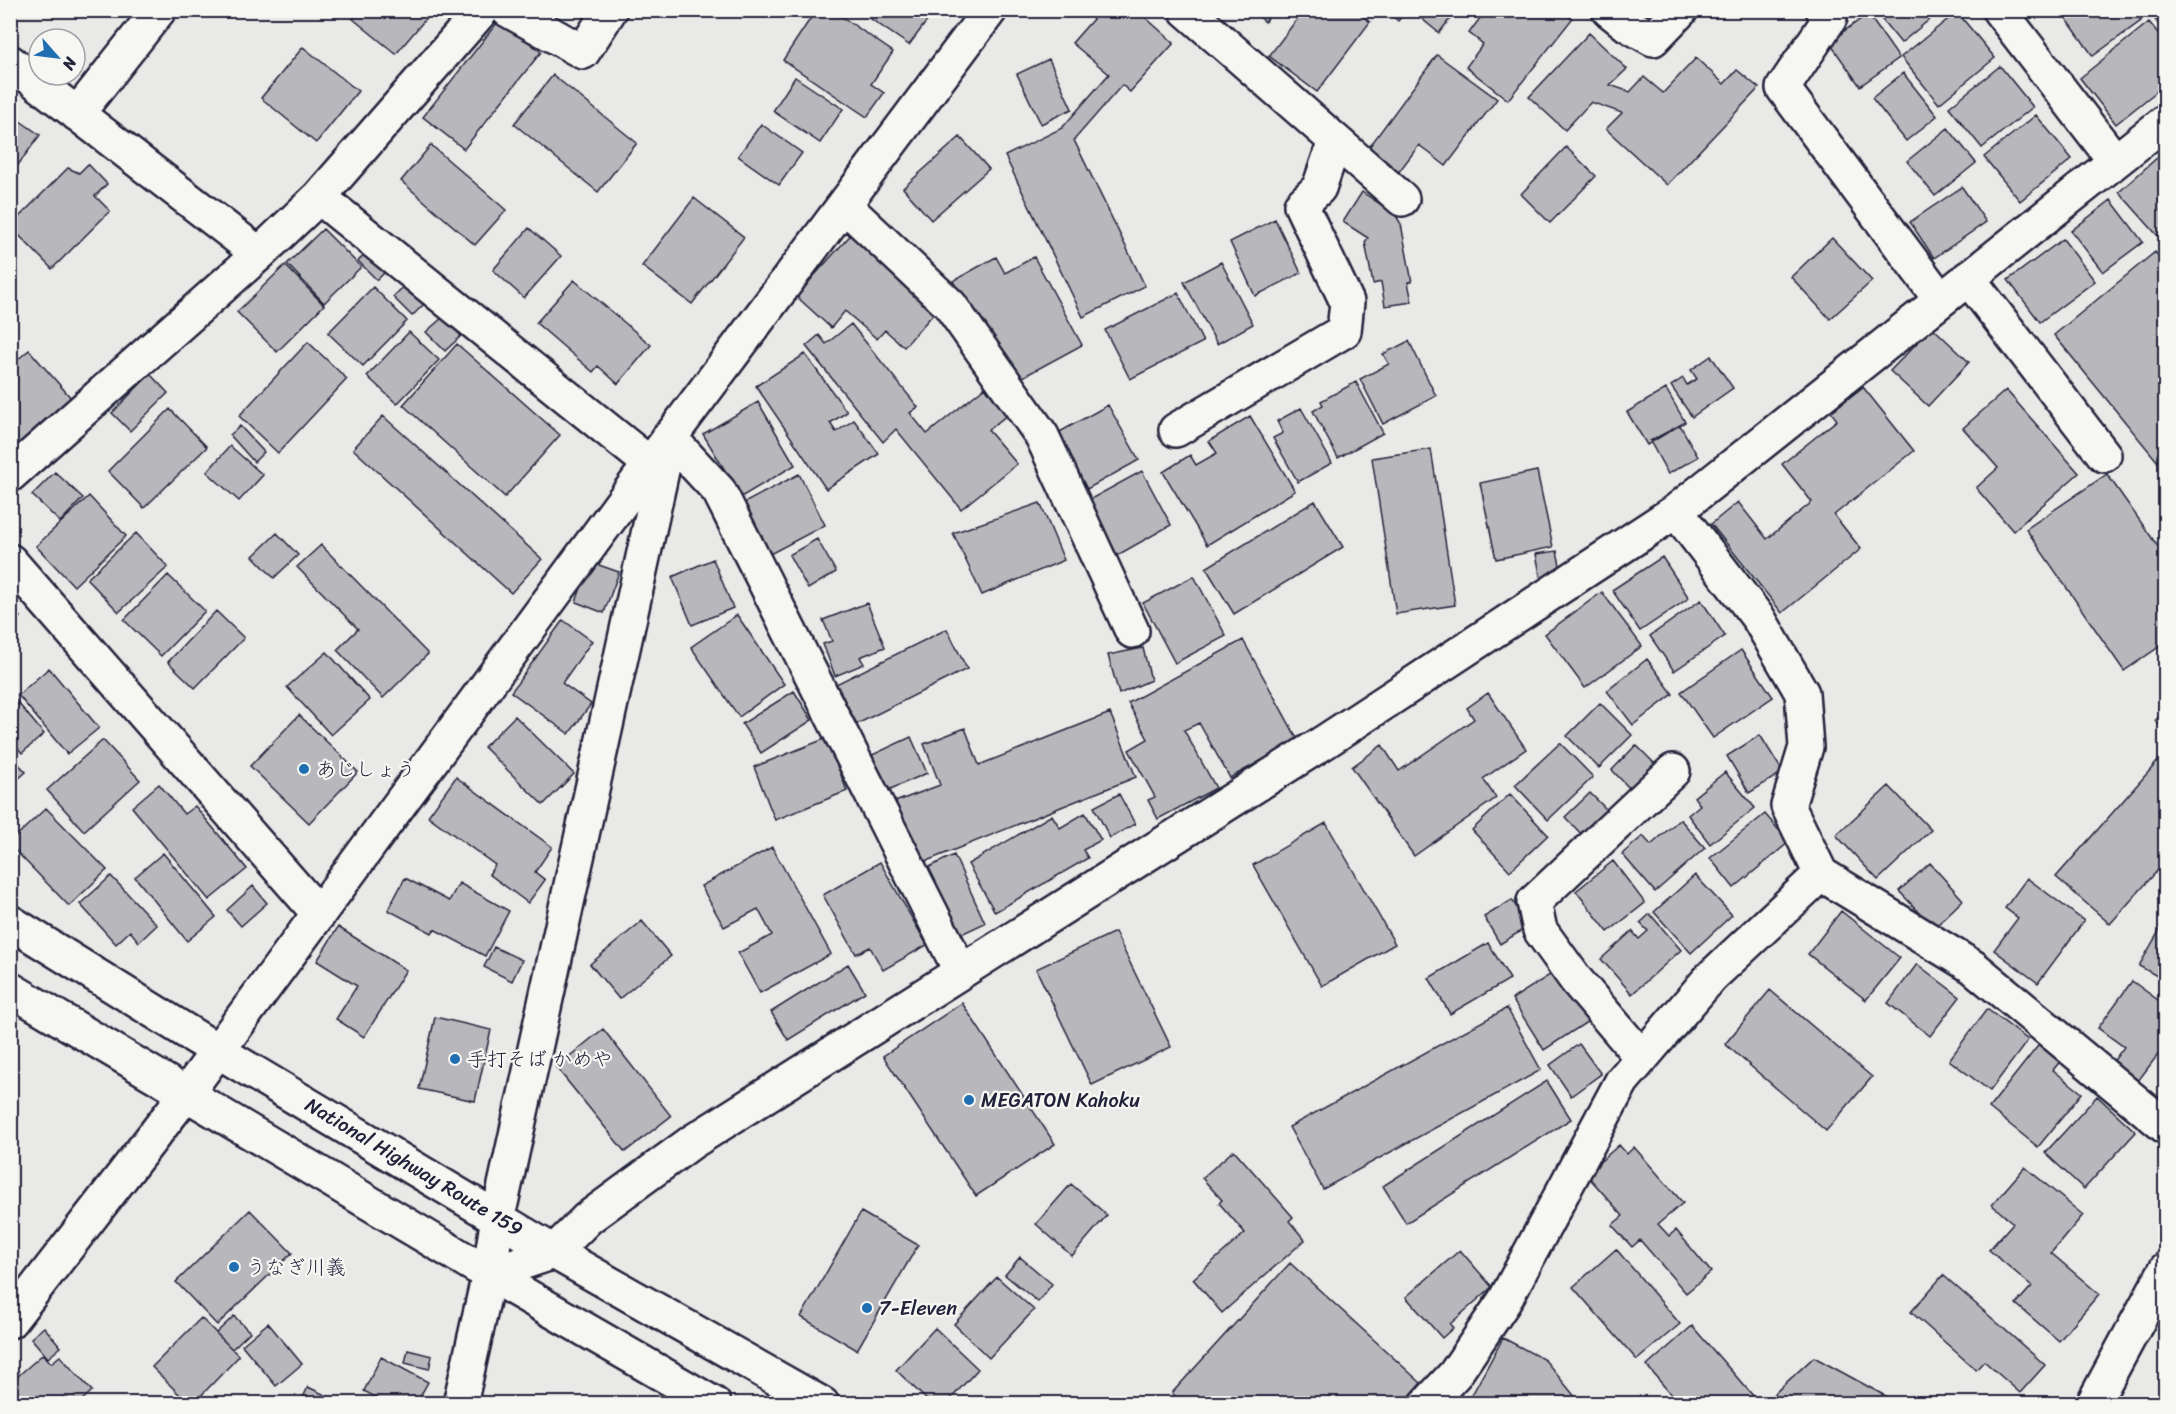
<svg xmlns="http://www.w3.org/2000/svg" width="2176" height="1414" font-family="Sriracha,'Klee One',sans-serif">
<rect width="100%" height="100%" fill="#e9e9e7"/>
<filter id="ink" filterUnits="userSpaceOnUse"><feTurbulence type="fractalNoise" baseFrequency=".0167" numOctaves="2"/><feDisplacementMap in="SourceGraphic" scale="12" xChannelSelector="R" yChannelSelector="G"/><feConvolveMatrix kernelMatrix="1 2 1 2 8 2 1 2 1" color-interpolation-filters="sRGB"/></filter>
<g filter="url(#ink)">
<!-- building -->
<path fill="#b8b8bc" stroke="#22223b" stroke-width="1.5" d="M 360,10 L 433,10 L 396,54 L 353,19 Z
M 816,10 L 832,10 L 893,52 L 871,84 L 884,93 L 867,117 L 783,60 Z
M 877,10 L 930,10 L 933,13 L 909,45 L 871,19 Z
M 1101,10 L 1137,10 L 1174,43 L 1130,92 L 1122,85 L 1074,140 L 1145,286 L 1083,317 L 1005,156 L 1062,128 L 1109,74 L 1072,43 Z
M 1252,10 L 1275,10 L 1265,22 Z
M 1304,10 L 1355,10 L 1370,22 L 1317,92 L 1269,56 Z
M 1386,10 L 1407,10 L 1398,21 Z
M 1411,10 L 1457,10 L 1439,33 Z
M 1486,10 L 1560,10 L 1572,19 L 1508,100 L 1466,67 L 1483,44 L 1469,33 Z
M 1642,10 L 1663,10 L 1656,21 Z
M 1874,10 L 1941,10 L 1901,43 Z
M 2075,10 L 2134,10 L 2141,21 L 2093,56 L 2066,18 Z
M 2160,10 L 2166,10 L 2166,33 L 2152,16 Z
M 1957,12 L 1995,58 L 1939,104 L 1901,57 Z
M 1868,14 L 1899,58 L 1860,86 L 1829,42 Z
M 500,19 L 541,52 L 464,149 L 423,117 Z
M 2149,22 L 2166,43 L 2166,84 L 2116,124 L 2080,78 Z
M 1589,33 L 1627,69 L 1610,85 L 1630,92 L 1644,77 L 1663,93 L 1696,58 L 1724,84 L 1737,70 L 1759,88 L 1667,185 L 1606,129 L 1622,113 L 1591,102 L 1565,130 L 1529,97 Z
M 303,47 L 358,91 L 316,143 L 261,98 Z
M 1437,55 L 1497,99 L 1446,166 L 1419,145 L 1398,173 L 1367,150 Z
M 1049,59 L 1072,109 L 1041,124 L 1017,74 Z
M 2000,66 L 2033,107 L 1982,148 L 1949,107 Z
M 1903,73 L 1937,116 L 1906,141 L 1872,98 Z
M 553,75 L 637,143 L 598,192 L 514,124 Z
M 795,77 L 843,109 L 820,143 L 773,111 Z
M 10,114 L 40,135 L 10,176 Z
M 2036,115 L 2072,159 L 2020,201 L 1984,157 Z
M 761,124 L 802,153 L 779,185 L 738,156 Z
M 1948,128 L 1976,163 L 1935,196 L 1907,161 Z
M 960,137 L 989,169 L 931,220 L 903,188 Z
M 431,145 L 506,210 L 475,245 L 401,181 Z
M 1566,147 L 1596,176 L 1550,223 L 1521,194 Z
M 2160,155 L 2166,161 L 2166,245 L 2119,192 Z
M 88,164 L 107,184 L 95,196 L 110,211 L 52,269 L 10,226 L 68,168 L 79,173 Z
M 1962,187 L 1986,222 L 1934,258 L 1910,222 Z
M 1362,192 L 1395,214 L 1401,224 L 1412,282 L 1408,282 L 1412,302 L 1385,306 L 1381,282 L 1373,284 L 1365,242 L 1368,238 L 1343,222 Z
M 694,198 L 744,237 L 692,304 L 642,266 Z
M 2111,200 L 2143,242 L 2103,272 L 2071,231 Z
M 1275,219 L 1301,273 L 1255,296 L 1230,242 Z
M 529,228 L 561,256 L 524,298 L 493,270 Z
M 323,229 L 361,267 L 324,303 L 287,264 Z
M 855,230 L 895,264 L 889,271 L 935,312 L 904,347 L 885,330 L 877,339 L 845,311 L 831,328 L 796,296 Z
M 1832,238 L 1872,281 L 1830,319 L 1791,277 Z
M 2063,239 L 2095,281 L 2040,322 L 2008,280 Z
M 372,248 L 390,267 L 377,280 L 358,261 Z
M 2155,252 L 2166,265 L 2166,472 L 2054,335 Z
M 996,257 L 1005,273 L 1034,257 L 1082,345 L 1010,384 L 953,281 Z
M 1221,262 L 1253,324 L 1217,344 L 1184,282 Z
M 285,265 L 324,305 L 277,352 L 237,312 Z
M 410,280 L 428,300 L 412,316 L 393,297 Z
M 574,280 L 651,345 L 618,384 L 598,366 L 593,372 L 536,323 Z
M 373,287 L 407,321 L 363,366 L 328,333 Z
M 1178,293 L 1203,342 L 1130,379 L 1105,330 Z
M 443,317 L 461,336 L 445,351 L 426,332 Z
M 851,324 L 918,407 L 910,413 L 927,434 L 985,387 L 1007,415 L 988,430 L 1017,464 L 961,509 L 896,429 L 883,442 L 806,346 L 819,335 L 826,344 Z
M 1932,327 L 1969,362 L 1928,406 L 1890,371 Z
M 409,332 L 439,360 L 397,404 L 367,376 Z
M 1409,341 L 1436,396 L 1383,424 L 1360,379 L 1389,364 L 1383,354 Z
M 308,342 L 347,379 L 278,453 L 239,416 Z
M 457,344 L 560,435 L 505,497 L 403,405 Z
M 29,350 L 72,399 L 14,449 L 10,445 L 10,366 Z
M 805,354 L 847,412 L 830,423 L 836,432 L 854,420 L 879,454 L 826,489 L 756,386 Z
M 1711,356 L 1733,388 L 1692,417 L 1671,386 L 1683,378 L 1687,385 L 1697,379 L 1691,370 Z
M 150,374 L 168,393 L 130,431 L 112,413 Z
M 1356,382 L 1383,433 L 1338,458 L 1313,411 L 1323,405 L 1321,401 Z
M 1863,387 L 1914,451 L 1834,515 L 1861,549 L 1782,613 L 1711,524 L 1738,502 L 1767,539 L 1812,502 L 1782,464 L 1837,420 L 1831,412 Z
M 1666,389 L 1685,422 L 1647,445 L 1627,412 Z
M 2006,390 L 2079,473 L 2013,531 L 1976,488 L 1998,468 L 1963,428 Z
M 758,402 L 795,465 L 741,497 L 703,434 Z
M 1108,405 L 1139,460 L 1087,489 L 1056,434 Z
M 1301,408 L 1332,463 L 1298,482 L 1273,438 L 1283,433 L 1277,421 Z
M 170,409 L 207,447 L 144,508 L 108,471 Z
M 383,416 L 542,559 L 511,593 L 353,449 Z
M 1250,416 L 1295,491 L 1207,545 L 1163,472 L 1190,455 L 1196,465 L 1217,453 L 1209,441 Z
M 1680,425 L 1698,457 L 1668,474 L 1650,441 Z
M 240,426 L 264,452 L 254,462 L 230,435 Z
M 230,446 L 263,475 L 239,501 L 207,472 Z
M 1431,449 L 1455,605 L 1396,614 L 1372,458 Z
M 1142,471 L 1171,525 L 1116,556 L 1087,501 Z
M 1537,471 L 1553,547 L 1496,559 L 1480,483 Z
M 55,472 L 83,498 L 60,522 L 32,495 Z
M 799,474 L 825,525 L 770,554 L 744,503 Z
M 2107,474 L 2166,558 L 2166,642 L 2124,671 L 2026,529 Z
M 89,496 L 126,536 L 74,586 L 36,546 Z
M 1315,501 L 1343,547 L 1234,614 L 1206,568 Z
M 1040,503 L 1064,560 L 982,595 L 953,533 Z
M 136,533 L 168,567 L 119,612 L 87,579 Z
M 277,533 L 298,555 L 274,578 L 253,556 Z
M 817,539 L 836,572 L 808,589 L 789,555 Z
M 321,545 L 428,654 L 383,698 L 337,650 L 358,629 L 297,567 Z
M 1557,551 L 1562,575 L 1541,579 L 1536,554 Z
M 1662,557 L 1689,598 L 1640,631 L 1612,590 Z
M 713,559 L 733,608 L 692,625 L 672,577 Z
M 590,562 L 619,572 L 604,613 L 576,602 Z
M 168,575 L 205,611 L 161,656 L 124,620 Z
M 1194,576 L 1226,636 L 1175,663 L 1143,603 Z
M 1602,592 L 1642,646 L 1585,688 L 1545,634 Z
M 1701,600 L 1725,636 L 1674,671 L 1650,636 Z
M 867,603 L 885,647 L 860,657 L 864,664 L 835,676 L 823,644 L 832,641 L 823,620 Z
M 10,606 L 20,617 L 10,625 Z
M 216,611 L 244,638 L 195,688 L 168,662 Z
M 737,615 L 784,684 L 739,717 L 691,647 Z
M 563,620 L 592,641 L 562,683 L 591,704 L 569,734 L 511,692 Z
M 947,629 L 967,669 L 857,724 L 836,684 Z
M 1243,640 L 1298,740 L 1230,778 L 1199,723 L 1184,730 L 1216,788 L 1158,819 L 1148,800 L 1155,797 L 1129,750 L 1148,739 L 1128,703 Z
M 1143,648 L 1151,680 L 1119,694 L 1108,655 Z
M 1741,650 L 1773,697 L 1713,738 L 1681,692 Z
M 327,652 L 370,700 L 331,735 L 287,687 Z
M 1647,659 L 1673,694 L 1633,725 L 1607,691 Z
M 49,668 L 99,728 L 67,754 L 18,695 Z
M 794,691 L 812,720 L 761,753 L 742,724 Z
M 1488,693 L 1526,749 L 1483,779 L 1496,798 L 1414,856 L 1352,767 L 1382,745 L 1399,771 L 1474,719 L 1467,708 Z
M 13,697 L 44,734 L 22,753 L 10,739 L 10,700 Z
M 1600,703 L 1632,735 L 1599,768 L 1567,736 Z
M 2166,708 L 2166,730 L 2155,721 Z
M 1110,713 L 1136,777 L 919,864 L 895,802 L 940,785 L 924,744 L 965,728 L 979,765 Z
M 299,715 L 358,772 L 309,823 L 250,766 Z
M 515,716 L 574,774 L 543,805 L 484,747 Z
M 1760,735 L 1783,772 L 1749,793 L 1727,756 Z
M 911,737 L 927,773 L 886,791 L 870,756 Z
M 827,738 L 847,791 L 775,820 L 754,767 Z
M 103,740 L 140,780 L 84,831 L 47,790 Z
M 1560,743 L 1593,777 L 1548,820 L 1515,785 Z
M 1636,745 L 1657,766 L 1632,791 L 1612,770 Z
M 2166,752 L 2166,861 L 2110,924 L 2056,877 Z
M 10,755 L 26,772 L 10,786 Z
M 1725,772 L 1755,808 L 1710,844 L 1688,815 L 1700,805 L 1694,797 Z
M 456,777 L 552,847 L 535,872 L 545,880 L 528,903 L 489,874 L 495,865 L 428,816 Z
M 159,784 L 184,814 L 195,806 L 247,869 L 209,900 L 132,807 Z
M 1889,786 L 1931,830 L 1878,880 L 1836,835 Z
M 1590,793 L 1610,813 L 1585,838 L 1565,817 Z
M 1119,794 L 1135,824 L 1110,838 L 1094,807 Z
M 1510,794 L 1548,835 L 1510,871 L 1472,830 Z
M 46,808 L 107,870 L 69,906 L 10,845 L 10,842 Z
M 1085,813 L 1101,840 L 1083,850 L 1088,858 L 995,912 L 968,864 L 1052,815 L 1060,828 Z
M 1765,814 L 1789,842 L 1734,888 L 1710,858 Z
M 1680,819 L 1705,848 L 1655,892 L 1622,854 L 1643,836 L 1651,845 Z
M 1326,823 L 1395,944 L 1322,986 L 1253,865 Z
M 772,847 L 831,954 L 760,993 L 738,953 L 772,935 L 758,909 L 724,927 L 701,886 Z
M 163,853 L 216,917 L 187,941 L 135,877 Z
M 954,855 L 985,923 L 955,937 L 925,869 Z
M 1613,861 L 1645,903 L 1608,932 L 1576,891 Z
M 880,862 L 927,945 L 883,970 L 870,947 L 856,954 L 823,895 Z
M 1930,863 L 1963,900 L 1934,928 L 1899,891 Z
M 1695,875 L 1732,915 L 1691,953 L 1654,912 Z
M 111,876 L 157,925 L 139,942 L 130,931 L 116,944 L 80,904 Z
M 405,878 L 449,901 L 459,883 L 509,911 L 485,956 L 434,929 L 432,933 L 388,910 Z
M 2027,878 L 2084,921 L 2038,983 L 1994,950 L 2018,918 L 2005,908 Z
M 253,886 L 267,903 L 241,926 L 227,910 Z
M 1512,900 L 1529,926 L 1500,944 L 1484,917 Z
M 1841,911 L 1900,958 L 1866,1000 L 1808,954 Z
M 1650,914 L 1681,950 L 1632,994 L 1601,959 L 1632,931 L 1639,939 L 1648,931 L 1640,923 Z
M 2166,919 L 2166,981 L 2139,966 Z
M 642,921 L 671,956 L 619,999 L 590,964 Z
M 338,927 L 406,970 L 364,1037 L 336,1019 L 357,986 L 317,961 Z
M 1115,932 L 1171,1047 L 1092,1085 L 1036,969 Z
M 1488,943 L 1510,979 L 1450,1014 L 1429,978 Z
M 494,947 L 522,960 L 512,981 L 484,967 Z
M 848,964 L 865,992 L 788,1040 L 771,1012 Z
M 1917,964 L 1960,997 L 1930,1036 L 1888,1003 Z
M 1559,969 L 1590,1020 L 1544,1050 L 1512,999 Z
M 2132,981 L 2166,1006 L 2166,1044 L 2138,1081 L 2112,1063 L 2124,1047 L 2098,1028 Z
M 1770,990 L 1872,1077 L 1826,1131 L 1725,1044 Z
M 962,1003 L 1055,1144 L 976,1196 L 883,1056 Z
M 1507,1008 L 1541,1070 L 1323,1189 L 1289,1127 Z
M 1987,1009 L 2028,1040 L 1990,1091 L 1949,1060 Z
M 435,1017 L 491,1030 L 475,1101 L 419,1089 Z
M 603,1029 L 671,1116 L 625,1152 L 556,1067 Z
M 2041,1042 L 2062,1059 L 2053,1070 L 2082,1093 L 2038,1147 L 1989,1108 Z
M 1579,1044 L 1601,1074 L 1571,1096 L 1550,1065 Z
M 1547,1081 L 1571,1119 L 1406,1223 L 1383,1186 Z
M 2097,1096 L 2136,1132 L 2084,1189 L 2045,1153 Z
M 1619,1145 L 1627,1154 L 1634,1147 L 1683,1203 L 1658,1224 L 1669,1236 L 1676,1230 L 1711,1272 L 1686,1293 L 1640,1240 L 1632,1247 L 1612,1225 L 1623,1216 L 1586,1174 Z
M 1234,1150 L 1293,1217 L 1289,1221 L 1305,1240 L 1222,1313 L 1193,1279 L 1245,1233 L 1219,1203 L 1222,1200 L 1202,1178 Z
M 2025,1167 L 2083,1215 L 2051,1253 L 2099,1294 L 2059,1341 L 2016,1304 L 2032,1286 L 1989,1250 L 2013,1223 L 1992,1205 Z
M 1071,1184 L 1107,1215 L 1072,1256 L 1036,1224 Z
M 250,1210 L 292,1253 L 217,1325 L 176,1282 Z
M 861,1212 L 918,1245 L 857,1350 L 801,1317 Z
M 1616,1249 L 1680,1324 L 1637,1360 L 1573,1287 Z
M 1460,1250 L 1492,1287 L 1450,1324 L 1453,1328 L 1442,1338 L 1406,1297 Z
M 1020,1257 L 1052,1284 L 1038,1302 L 1005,1275 Z
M 1290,1263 L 1421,1383 L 1403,1404 L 1183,1404 L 1172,1393 Z
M 1943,1275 L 2045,1365 L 2020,1393 L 1984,1361 L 1976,1370 L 1911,1312 Z
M 997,1277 L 1034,1310 L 989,1358 L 954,1324 Z
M 234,1316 L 250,1332 L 232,1349 L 216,1333 Z
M 201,1318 L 239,1356 L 193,1404 L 189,1404 L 152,1367 Z
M 268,1323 L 302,1364 L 276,1386 L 242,1345 Z
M 1692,1326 L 1755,1398 L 1748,1404 L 1679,1404 L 1647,1366 Z
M 44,1327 L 61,1347 L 48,1358 L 31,1338 Z
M 935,1328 L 978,1369 L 946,1404 L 931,1404 L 896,1370 Z
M 1503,1338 L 1545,1360 L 1581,1404 L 1467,1404 Z
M 408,1350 L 432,1356 L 429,1369 L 405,1363 Z
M 43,1354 L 51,1363 L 60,1356 L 92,1391 L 78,1404 L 12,1404 L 10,1383 Z
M 381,1357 L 428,1382 L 416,1404 L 388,1404 L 364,1391 Z
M 1814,1357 L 1900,1404 L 1763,1404 Z
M 308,1387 L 344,1404 L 300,1404 Z"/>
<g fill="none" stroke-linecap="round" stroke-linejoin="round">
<defs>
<path id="street" d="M 508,10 L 583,52 L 610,10
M 1186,10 L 1402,199
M 1609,10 L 1628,25 L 1653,39 L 1681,10
M 1823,10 L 1830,18 L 1783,88 L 1940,299
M 1999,10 L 2115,161
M 10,62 L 259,254 L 10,475
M 77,114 L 159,10
M 319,197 L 482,10
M 844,205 L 950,305 L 1042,436 L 1132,631
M 259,254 L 319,197 L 650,464
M 1968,278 L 2104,455
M 1176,430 L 1344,331 L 1347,302 L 1301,205 L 1319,188 L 1335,141
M 669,437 L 719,491 L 961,972
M 1676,511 L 1759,619 L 1802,693 L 1806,747 L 1788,806 L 1821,874 L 1973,967 L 2166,1127
M 10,561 L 319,914
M 1642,1058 L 1576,980 L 1540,930 L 1534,902 L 1673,771
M 489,1274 L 554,1252 L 588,1218 L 692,1142 L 1326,741 L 1676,511 L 2166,121
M 10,1321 L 186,1094 L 650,464 L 990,10
M 460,1404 L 489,1274 L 498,1217 L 667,448
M 1427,1404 L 1455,1374 L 1505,1300 L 1622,1081 L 1711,977 L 1821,874
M 2093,1404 L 2166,1269"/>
<path id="highway" d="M 10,922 L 218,1051 L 554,1252 L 822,1404
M 10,989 L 489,1274 L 714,1404"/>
</defs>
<!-- street casing -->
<use href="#street" stroke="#22223b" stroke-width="38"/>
<!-- highway casing -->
<use href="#highway" stroke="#22223b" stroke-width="38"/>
<!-- street -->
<use href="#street" stroke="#f6f6f2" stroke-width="33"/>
<!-- highway -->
<use href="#highway" stroke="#f6f6f2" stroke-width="33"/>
</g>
</g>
<!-- markers -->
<g fill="#1f6fb2" stroke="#f6f6f2" stroke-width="2">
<circle cx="304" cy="769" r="6"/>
<circle cx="455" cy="1059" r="6"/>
<circle cx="969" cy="1100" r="6"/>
<circle cx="234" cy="1267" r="6"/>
<circle cx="867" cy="1308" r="6"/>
</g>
<g text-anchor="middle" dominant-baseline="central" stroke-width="4.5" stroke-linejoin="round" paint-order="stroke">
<!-- poi labels -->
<g font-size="20" fill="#22223b" stroke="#f6f6f2" text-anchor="start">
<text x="316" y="769">あじしょう</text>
<text x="467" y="1059">手打そば かめや</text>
<text x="981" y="1100">MEGATON Kahoku</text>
<text x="246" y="1267">うなぎ川義</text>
<text x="879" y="1308">7-Eleven</text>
</g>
<!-- street labels -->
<g font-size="20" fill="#22223b" stroke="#f6f6f2">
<text transform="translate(414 1167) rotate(31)">National Highway Route 159</text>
</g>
</g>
<!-- margin -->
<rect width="2176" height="1414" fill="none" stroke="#f6f6f2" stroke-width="36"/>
<rect x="18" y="18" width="2140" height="1378" fill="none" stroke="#22223b" stroke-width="2" filter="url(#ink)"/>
<!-- north arrow -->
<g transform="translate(57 57) rotate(118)"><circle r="28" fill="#f6f6f2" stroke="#a1a1a9" stroke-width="1.5"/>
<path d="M0-4.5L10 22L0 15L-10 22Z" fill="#1f6fb2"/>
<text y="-9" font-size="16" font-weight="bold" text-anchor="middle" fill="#22223b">N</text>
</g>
</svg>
